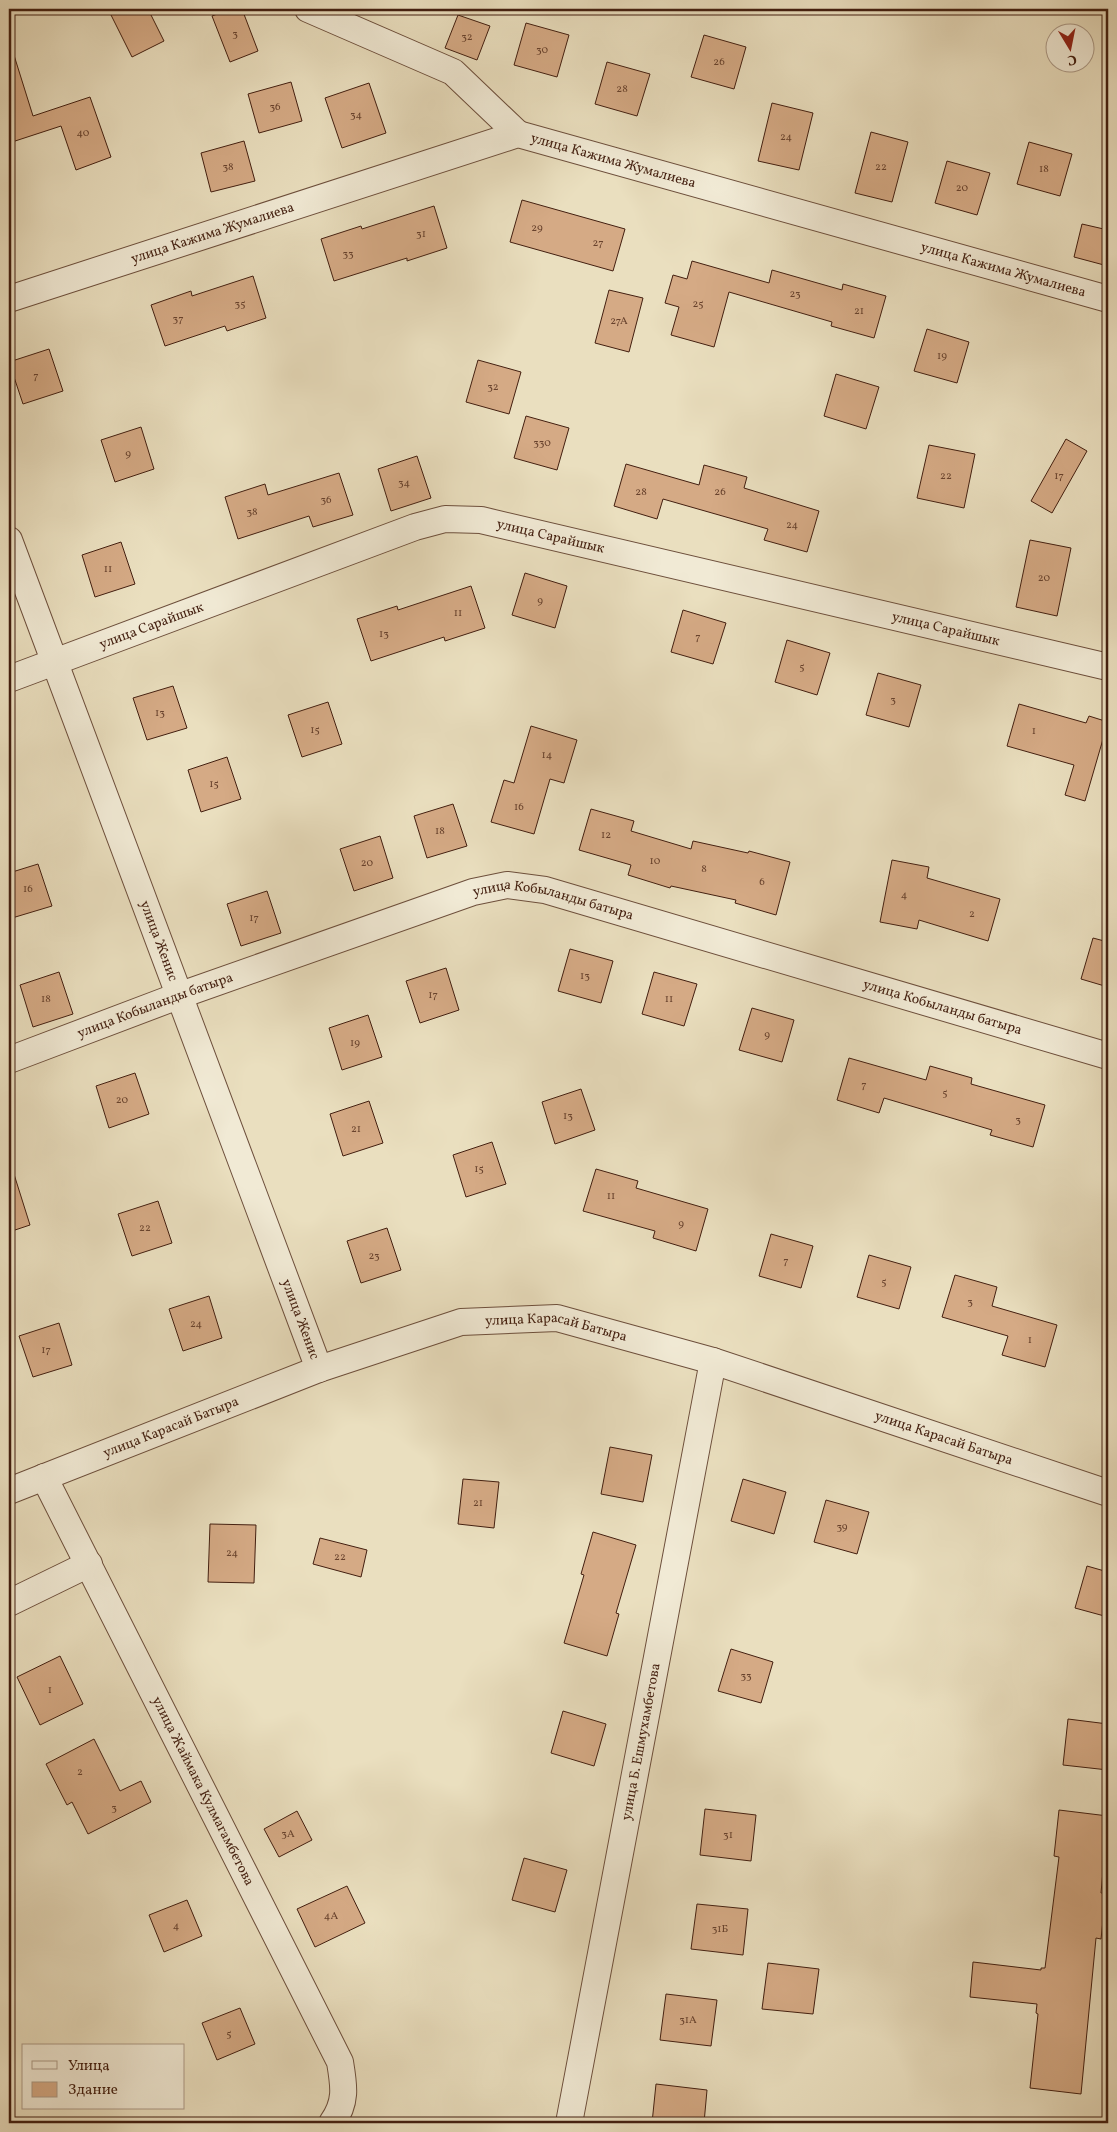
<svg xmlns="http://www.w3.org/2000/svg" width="1117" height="2132" font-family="Vollkorn,serif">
<rect width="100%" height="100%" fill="#eadfbf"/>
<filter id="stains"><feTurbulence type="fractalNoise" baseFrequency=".004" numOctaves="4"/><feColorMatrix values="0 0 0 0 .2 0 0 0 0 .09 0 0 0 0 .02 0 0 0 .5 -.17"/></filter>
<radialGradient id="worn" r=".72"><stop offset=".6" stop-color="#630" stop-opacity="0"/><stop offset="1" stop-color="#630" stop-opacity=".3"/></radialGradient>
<!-- building -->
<path fill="#d5aa85" stroke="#431f10" d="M 108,9 L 148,9 L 164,41 L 132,57 Z
M 230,9 L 242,9 L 258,51 L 230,62 L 212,16 Z
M 458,15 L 490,26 L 477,60 L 445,48 Z
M 526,23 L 569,35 L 557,77 L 514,65 Z
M 704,35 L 746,47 L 734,89 L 691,77 Z
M 13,52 L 33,116 L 90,97 L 111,157 L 76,170 L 61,126 L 9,143 L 9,53 Z
M 607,62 L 650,74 L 637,116 L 595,104 Z
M 291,82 L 302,121 L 259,133 L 248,94 Z
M 369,83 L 386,133 L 342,148 L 325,98 Z
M 772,103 L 813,113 L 799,170 L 758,161 Z
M 871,132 L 908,142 L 892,202 L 855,193 Z
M 244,141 L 255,181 L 211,192 L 201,153 Z
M 1029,142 L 1072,154 L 1060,196 L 1017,184 Z
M 947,161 L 990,173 L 977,215 L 935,203 Z
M 522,200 L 625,229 L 613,271 L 510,242 Z
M 434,206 L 447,248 L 407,261 L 407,258 L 334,281 L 321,239 L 361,226 L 362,229 Z
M 1082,224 L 1108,230 L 1108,247 L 1104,265 L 1074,257 Z
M 692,261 L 769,283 L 772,270 L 842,290 L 843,284 L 886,296 L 874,338 L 831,326 L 832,322 L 729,292 L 714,347 L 671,335 L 679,307 L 665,303 L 673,275 L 687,279 Z
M 253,276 L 266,318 L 227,331 L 225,326 L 165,346 L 151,305 L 191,291 L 192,296 Z
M 609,290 L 643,298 L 629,352 L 595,343 Z
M 927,329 L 969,342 L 957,383 L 914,371 Z
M 49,349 L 63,391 L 23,404 L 9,362 Z
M 478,360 L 521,372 L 509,414 L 466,402 Z
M 836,374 L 879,387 L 866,429 L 824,416 Z
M 526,416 L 569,428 L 557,470 L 514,458 Z
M 141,427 L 154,469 L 115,482 L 101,440 Z
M 1066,439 L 1087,451 L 1052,513 L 1031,501 Z
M 929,445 L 975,454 L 964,508 L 917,498 Z
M 417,456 L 431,498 L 391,511 L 378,469 Z
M 626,464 L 699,485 L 704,465 L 747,477 L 744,488 L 819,511 L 807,552 L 764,540 L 768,529 L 663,499 L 657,519 L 614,506 Z
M 339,473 L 353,515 L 313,527 L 309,516 L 238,539 L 225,497 L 265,484 L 268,495 Z
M 1030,540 L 1071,548 L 1057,616 L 1016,607 Z
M 121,542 L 135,584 L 95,597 L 82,555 Z
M 525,573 L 567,586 L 555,628 L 512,615 Z
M 471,586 L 485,628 L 445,641 L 444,637 L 371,661 L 357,619 L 397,606 L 398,610 Z
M 683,610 L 726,623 L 713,664 L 671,652 Z
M 787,640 L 830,653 L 817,695 L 775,682 Z
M 878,673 L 921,685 L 909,727 L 866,715 Z
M 173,686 L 187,728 L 147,740 L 133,698 Z
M 328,702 L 342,744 L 302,757 L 288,715 Z
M 1019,704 L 1086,723 L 1089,716 L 1108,722 L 1085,801 L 1065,795 L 1074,765 L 1007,746 Z
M 531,726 L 577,740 L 564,783 L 550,779 L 534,834 L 491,822 L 504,780 L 514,783 Z
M 227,757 L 241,799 L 201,812 L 188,770 Z
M 453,804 L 467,846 L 427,858 L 414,816 Z
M 591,809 L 634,821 L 631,831 L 691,849 L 693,841 L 748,853 L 749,851 L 790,862 L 776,915 L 735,903 L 736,900 L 671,886 L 670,888 L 628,875 L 631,865 L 579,850 Z
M 380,836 L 393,878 L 354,891 L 340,849 Z
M 892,860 L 929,867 L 927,878 L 1000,899 L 988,941 L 919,920 L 917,929 L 880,922 Z
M 38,864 L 52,906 L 12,918 L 9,908 L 9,873 Z
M 267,891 L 281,933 L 241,946 L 227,904 Z
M 1093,938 L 1108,942 L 1108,987 L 1081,979 Z
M 570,949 L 613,961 L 601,1003 L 558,991 Z
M 446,968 L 459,1010 L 420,1023 L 406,981 Z
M 59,972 L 73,1014 L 33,1027 L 20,985 Z
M 654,972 L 697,984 L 684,1026 L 642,1014 Z
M 752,1008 L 794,1020 L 782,1062 L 739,1050 Z
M 368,1015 L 382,1057 L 342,1070 L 329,1028 Z
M 849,1058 L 926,1080 L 930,1066 L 972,1078 L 971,1084 L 1045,1105 L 1033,1147 L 990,1135 L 992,1130 L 884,1098 L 879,1113 L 837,1100 Z
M 135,1073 L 149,1114 L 109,1128 L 96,1086 Z
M 581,1089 L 595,1130 L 555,1144 L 542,1102 Z
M 369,1101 L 383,1143 L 343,1156 L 330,1114 Z
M 492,1142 L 506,1184 L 466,1197 L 453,1155 Z
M 596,1169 L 638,1181 L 636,1188 L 708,1209 L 696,1251 L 653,1238 L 655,1231 L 583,1211 Z
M 13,1171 L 30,1225 L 9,1232 L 9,1172 Z
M 158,1201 L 172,1243 L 132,1256 L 118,1214 Z
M 387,1228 L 401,1270 L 361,1283 L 347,1241 Z
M 771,1234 L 813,1246 L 801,1288 L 759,1276 Z
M 869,1255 L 911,1267 L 899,1309 L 857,1297 Z
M 955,1275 L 997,1287 L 992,1306 L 1057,1325 L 1045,1367 L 1002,1355 L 1008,1336 L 942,1317 Z
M 209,1296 L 222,1338 L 183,1351 L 169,1309 Z
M 59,1323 L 72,1365 L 33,1377 L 19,1336 Z
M 610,1447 L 652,1455 L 643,1502 L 601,1494 Z
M 463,1479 L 499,1482 L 494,1528 L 458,1524 Z
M 743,1479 L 786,1492 L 774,1534 L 731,1521 Z
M 826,1500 L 869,1512 L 857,1554 L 814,1542 Z
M 210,1524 L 256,1525 L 254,1583 L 208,1582 Z
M 593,1532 L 636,1545 L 616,1613 L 619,1614 L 607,1656 L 564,1643 L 584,1575 L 581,1574 Z
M 320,1538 L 367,1550 L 361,1577 L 313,1564 Z
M 1087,1566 L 1108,1572 L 1108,1617 L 1075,1608 Z
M 731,1649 L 773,1662 L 761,1703 L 718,1691 Z
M 60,1656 L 83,1704 L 40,1725 L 17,1677 Z
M 563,1711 L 606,1724 L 594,1766 L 551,1753 Z
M 1068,1719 L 1108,1724 L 1108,1770 L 1063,1765 Z
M 94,1739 L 120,1791 L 141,1781 L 151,1802 L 88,1834 L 72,1802 L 67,1805 L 46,1764 Z
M 705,1809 L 756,1815 L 751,1861 L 700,1855 Z
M 1059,1810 L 1108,1816 L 1101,1893 L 1106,1893 L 1101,1939 L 1096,1938 L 1081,2094 L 1030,2088 L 1038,2014 L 1036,2013 L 1037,2004 L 970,1997 L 973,1962 L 1041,1970 L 1041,1968 L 1045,1968 L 1059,1857 L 1054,1856 Z
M 297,1811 L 312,1840 L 279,1857 L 264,1829 Z
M 524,1858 L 567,1870 L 555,1912 L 512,1900 Z
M 347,1886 L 365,1923 L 315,1947 L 297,1909 Z
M 187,1900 L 202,1936 L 164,1952 L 149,1915 Z
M 697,1904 L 748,1909 L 743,1955 L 691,1949 Z
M 768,1963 L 819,1969 L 813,2014 L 762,2009 Z
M 666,1994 L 717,2000 L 711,2046 L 660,2040 Z
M 240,2008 L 255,2044 L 217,2060 L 202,2023 Z
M 656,2084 L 707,2090 L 704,2123 L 652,2123 Z"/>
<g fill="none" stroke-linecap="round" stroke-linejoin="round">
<defs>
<g id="street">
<path d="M 308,9 L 453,72 L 518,134"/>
<path id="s1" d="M 9,299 L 518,134 L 1108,299"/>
<path id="s2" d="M 9,540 L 319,1369"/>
<path id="s3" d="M 9,679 L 415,527 L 445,519 L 481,520 L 1108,667"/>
<path id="s4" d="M 9,1060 L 178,996 L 473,892 L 507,885 L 545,890 L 1108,1056"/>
<path id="s5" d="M 44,1477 L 340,2062 C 344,2086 347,2102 332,2123"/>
<path id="s6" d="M 9,1491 L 319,1369 L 461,1322 L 557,1318 L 713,1361 L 1108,1493"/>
<path d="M 9,1603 L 89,1564"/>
<path id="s7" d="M 569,2123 L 713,1361"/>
</g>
</defs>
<!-- street casing -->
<use href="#street" stroke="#6d4f3c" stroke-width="28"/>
<!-- street -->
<use href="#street" stroke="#f1ead5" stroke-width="26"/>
</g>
<g text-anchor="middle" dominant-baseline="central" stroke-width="4.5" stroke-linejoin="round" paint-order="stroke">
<!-- number labels -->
<g font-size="11" fill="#68422d">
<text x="235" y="34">3</text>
<text x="467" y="37">32</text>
<text x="542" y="50">30</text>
<text x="719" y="62">26</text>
<text x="622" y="89">28</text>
<text x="275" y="107">36</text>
<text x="356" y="115">34</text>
<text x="83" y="133">40</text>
<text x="786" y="137">24</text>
<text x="228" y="167">38</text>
<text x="881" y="167">22</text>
<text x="1044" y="169">18</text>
<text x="962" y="188">20</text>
<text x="537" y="228">29</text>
<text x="421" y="234">31</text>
<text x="598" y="243">27</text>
<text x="348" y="254">33</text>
<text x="795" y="294">23</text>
<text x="240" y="304">35</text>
<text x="698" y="304">25</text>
<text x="859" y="311">21</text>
<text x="178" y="319">37</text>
<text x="619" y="321">27А</text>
<text x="942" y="356">19</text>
<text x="36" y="376">7</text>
<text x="493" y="387">32</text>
<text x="542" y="443">330</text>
<text x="128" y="454">9</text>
<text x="946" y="476">22</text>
<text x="1059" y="476">17</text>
<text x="404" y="483">34</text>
<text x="641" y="492">28</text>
<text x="720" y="492">26</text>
<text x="326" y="500">36</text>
<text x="252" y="512">38</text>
<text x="792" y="525">24</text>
<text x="108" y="569">11</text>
<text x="1044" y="578">20</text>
<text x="540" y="601">9</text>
<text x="458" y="613">11</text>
<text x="384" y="634">13</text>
<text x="698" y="637">7</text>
<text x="802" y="667">5</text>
<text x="893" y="700">3</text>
<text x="160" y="713">13</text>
<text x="315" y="730">15</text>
<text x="1034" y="731">1</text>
<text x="547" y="755">14</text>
<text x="214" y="784">15</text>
<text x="519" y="807">16</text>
<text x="440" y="831">18</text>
<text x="606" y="835">12</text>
<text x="655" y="861">10</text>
<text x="367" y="863">20</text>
<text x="704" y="869">8</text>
<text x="762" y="882">6</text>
<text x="28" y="889">16</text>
<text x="904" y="895">4</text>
<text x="972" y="914">2</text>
<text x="254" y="918">17</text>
<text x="585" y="976">13</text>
<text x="433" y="995">17</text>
<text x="46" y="999">18</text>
<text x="669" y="999">11</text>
<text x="767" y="1035">9</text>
<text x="355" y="1043">19</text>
<text x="864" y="1085">7</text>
<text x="945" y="1093">5</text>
<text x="122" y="1100">20</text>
<text x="568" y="1116">13</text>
<text x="1018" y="1120">3</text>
<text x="356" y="1129">21</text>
<text x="479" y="1169">15</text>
<text x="611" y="1196">11</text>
<text x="681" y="1224">9</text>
<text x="145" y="1228">22</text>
<text x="374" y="1256">23</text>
<text x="786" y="1261">7</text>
<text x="884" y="1282">5</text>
<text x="970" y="1302">3</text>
<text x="196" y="1324">24</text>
<text x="1030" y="1340">1</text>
<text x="46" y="1350">17</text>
<text x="478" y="1503">21</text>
<text x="842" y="1527">39</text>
<text x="232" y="1553">24</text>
<text x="340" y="1557">22</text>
<text x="746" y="1676">33</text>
<text x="50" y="1690">1</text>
<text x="80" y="1772">2</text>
<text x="114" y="1808">3</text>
<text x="288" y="1834">3А</text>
<text x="728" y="1835">31</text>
<text x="331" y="1916">4А</text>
<text x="176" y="1926">4</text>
<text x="720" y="1929">31Б</text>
<text x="688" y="2020">31А</text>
<text x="229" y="2034">5</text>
</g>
<!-- street labels -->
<g font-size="14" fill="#431f10" stroke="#f1ead5">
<text stroke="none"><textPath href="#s1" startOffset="634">улица Кажима Жумалиева</textPath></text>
<text stroke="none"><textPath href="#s1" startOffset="214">улица Кажима Жумалиева</textPath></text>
<text stroke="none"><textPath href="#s1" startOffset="1039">улица Кажима Жумалиева</textPath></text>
<text stroke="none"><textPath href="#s3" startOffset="572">улица Сарайшык</textPath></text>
<text stroke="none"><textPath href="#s3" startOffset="152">улица Сарайшык</textPath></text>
<text stroke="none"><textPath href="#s3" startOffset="978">улица Сарайшык</textPath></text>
<text stroke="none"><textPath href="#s4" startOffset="576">улица Кобыланды батыра</textPath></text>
<text stroke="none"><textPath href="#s2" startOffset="428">улица Женис</textPath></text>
<text stroke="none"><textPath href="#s4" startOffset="156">улица Кобыланды батыра</textPath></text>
<text stroke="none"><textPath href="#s4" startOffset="981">улица Кобыланды батыра</textPath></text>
<text stroke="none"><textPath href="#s2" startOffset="832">улица Женис</textPath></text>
<text stroke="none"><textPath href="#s6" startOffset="579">улица Карасай Батыра</textPath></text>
<text stroke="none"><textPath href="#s6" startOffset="174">улица Карасай Батыра</textPath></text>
<text stroke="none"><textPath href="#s6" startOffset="984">улица Карасай Батыра</textPath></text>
<text stroke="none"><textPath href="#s7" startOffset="388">улица Б. Ешмухамбетова</textPath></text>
<text stroke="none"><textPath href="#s5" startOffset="352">улица Жаймака Кулмагамбетова</textPath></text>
</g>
</g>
<!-- margin -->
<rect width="1117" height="2132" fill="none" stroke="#eadfbf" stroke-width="30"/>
<rect x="10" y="10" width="1097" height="2112" fill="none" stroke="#431f10" stroke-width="2.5"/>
<rect x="15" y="15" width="1087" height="2102" fill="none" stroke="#431f10"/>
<!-- legend -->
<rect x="22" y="2044" width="162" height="65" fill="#f1ead5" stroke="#ab9986"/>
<rect x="32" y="2061" width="25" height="8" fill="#f1ead5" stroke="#ab9986"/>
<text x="68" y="2070" font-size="15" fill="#431f10">Улица</text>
<rect x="32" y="2082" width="25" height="15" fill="#d5aa85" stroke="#ab9986"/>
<text x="68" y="2094" font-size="15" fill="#431f10">Здание</text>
<!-- north arrow -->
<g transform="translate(1070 48) rotate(170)"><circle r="24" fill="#f1ead5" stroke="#ab9986"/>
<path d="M0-4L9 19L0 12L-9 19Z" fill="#8f2418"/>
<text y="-8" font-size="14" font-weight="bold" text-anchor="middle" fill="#431f10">С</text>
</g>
<rect width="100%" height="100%" filter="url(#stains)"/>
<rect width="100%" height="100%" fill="url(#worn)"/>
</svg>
